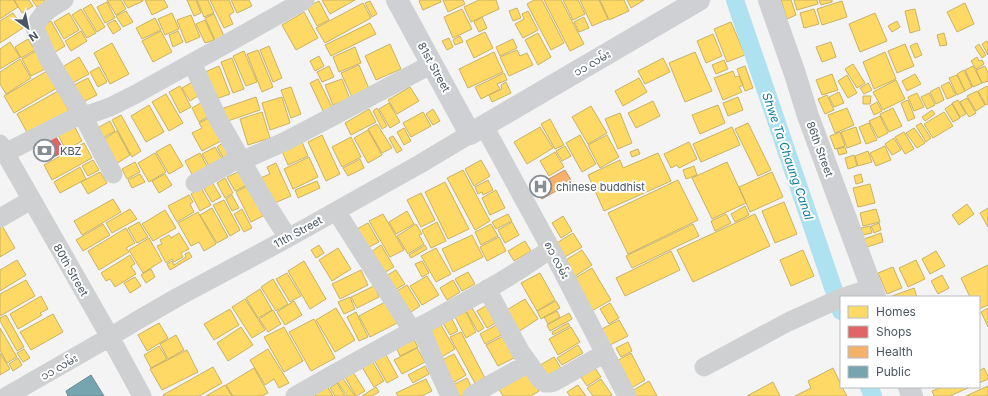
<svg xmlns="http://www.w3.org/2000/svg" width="988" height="396" font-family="Inter,'Noto Sans Myanmar',sans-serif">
<rect width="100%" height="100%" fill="#f4f4f4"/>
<!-- homes -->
<path fill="#ffd966" stroke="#c9b264" d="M 0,0 L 14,0 L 18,7 L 0,19 Z
M 14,0 L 29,0 L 33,6 L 22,13 Z
M 32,0 L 44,0 L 45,2 L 37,7 Z
M 107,0 L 121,0 L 126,9 L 116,15 Z
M 123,0 L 143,0 L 143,1 L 128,8 Z
M 145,0 L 164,0 L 168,7 L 152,15 Z
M 187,0 L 196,0 L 201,13 L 194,16 Z
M 197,0 L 208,0 L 214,13 L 204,17 Z
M 210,0 L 229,0 L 234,12 L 229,15 L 233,24 L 224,28 Z
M 231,0 L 249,0 L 252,6 L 237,13 Z
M 322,0 L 355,0 L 330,14 Z
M 421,0 L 440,0 L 441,2 L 423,10 L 419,1 Z
M 443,0 L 463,0 L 465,4 L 448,12 Z
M 479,0 L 496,0 L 499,9 L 471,22 L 464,7 Z
M 534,0 L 542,0 L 564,43 L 551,50 L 527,4 Z
M 544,0 L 561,0 L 584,44 L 570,51 Z
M 563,0 L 578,0 L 585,14 L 573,20 Z
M 580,0 L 599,0 L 608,19 L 592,26 Z
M 600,0 L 624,0 L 629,11 L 609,20 Z
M 627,0 L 644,0 L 631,8 Z
M 781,0 L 791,0 L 796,15 L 787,19 Z
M 794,0 L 817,0 L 818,4 L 797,10 Z
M 819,0 L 832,0 L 832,2 L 821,5 Z
M 319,1 L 329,20 L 317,26 L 307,7 Z
M 370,1 L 377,14 L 372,17 L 365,3 Z
M 842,1 L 847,17 L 822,25 L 817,9 Z
M 107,2 L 115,18 L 105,23 L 97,7 Z
M 363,3 L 371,18 L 325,43 L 316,28 Z
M 965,3 L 974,24 L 957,32 L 947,12 Z
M 91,4 L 105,27 L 97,32 L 83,9 Z
M 517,8 L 521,18 L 513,21 L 509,11 Z
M 81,9 L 96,33 L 87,38 L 72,15 Z
M 462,9 L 472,29 L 453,38 L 444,17 Z
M 814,9 L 819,24 L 804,28 L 800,13 Z
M 915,9 L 920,30 L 910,33 L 905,11 Z
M 126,11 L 133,22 L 123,27 L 116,16 Z
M 528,11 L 538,30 L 523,38 L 515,24 L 524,19 L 522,14 Z
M 304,12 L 318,38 L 296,50 L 282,25 Z
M 13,13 L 23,28 L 0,43 L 0,21 Z
M 69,13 L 79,30 L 64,39 L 54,22 Z
M 172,13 L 179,29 L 165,35 L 158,19 Z
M 875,13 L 887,41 L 860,52 L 849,24 Z
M 214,14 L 224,36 L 215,40 L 205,18 Z
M 191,15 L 200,37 L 186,43 L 177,20 Z
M 482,17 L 487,28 L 479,32 L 474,22 Z
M 584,17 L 589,28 L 579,32 L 574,22 Z
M 155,18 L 161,30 L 142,39 L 136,28 Z
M 115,20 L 121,29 L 113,34 L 107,24 Z
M 205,20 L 214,40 L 205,43 L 196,24 Z
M 51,21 L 65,46 L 52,54 L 38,29 Z
M 897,21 L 900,27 L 892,32 L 888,26 Z
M 731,22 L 745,55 L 727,62 L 714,29 Z
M 370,23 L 376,34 L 331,56 L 325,45 Z
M 81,31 L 87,41 L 71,51 L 65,41 Z
M 161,31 L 172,52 L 153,62 L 142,41 Z
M 178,31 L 183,42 L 173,47 L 169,35 Z
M 485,32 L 493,48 L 474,58 L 466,41 Z
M 538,33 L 551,57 L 538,65 L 525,40 Z
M 944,33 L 947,45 L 940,46 L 937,35 Z
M 713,34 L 722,56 L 706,63 L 697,41 Z
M 460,36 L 463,42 L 455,45 L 453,40 Z
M 449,38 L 453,47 L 447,50 L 442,41 Z
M 28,39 L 35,50 L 21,58 L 15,47 Z
M 513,39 L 517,48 L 500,56 L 496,47 Z
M 987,41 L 988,44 L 988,55 L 982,44 Z
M 10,42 L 20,57 L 0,69 L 0,49 Z
M 831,42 L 836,57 L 822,62 L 816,47 Z
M 112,43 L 129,74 L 110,84 L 94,53 Z
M 917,43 L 922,55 L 915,58 L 910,46 Z
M 390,44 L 401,69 L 376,80 L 365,56 Z
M 905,44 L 914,66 L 897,73 L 888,51 Z
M 979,44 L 986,55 L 982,58 L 975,47 Z
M 269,46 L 282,78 L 273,82 L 260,50 Z
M 355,47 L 361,63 L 339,72 L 333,57 Z
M 258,50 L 273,87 L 262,92 L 247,54 Z
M 517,50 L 520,56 L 527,53 L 533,65 L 509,76 L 500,57 Z
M 36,51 L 45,69 L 31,76 L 22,59 Z
M 244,51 L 257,82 L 246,86 L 233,56 Z
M 494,52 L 503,72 L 468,88 L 459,69 Z
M 695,52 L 712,91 L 685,102 L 669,63 Z
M 885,52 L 896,79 L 874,89 L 863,62 Z
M 319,56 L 324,66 L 315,71 L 310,61 Z
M 79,57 L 89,74 L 69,85 L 59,69 Z
M 977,57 L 979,61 L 982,60 L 984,64 L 976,69 L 971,61 Z
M 232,58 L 244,89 L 233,93 L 221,62 Z
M 663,58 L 670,72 L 645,84 L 638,71 Z
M 20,59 L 31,78 L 6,94 L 0,84 L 0,72 Z
M 724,60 L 728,69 L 716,74 L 712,65 Z
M 853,64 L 865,83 L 857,88 L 845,69 Z
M 359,65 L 370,91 L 353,99 L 341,73 Z
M 219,66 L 230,94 L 216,99 L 205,72 Z
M 329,66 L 334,77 L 322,82 L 317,72 Z
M 745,66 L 753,88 L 745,91 L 737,69 Z
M 973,66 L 982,83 L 973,87 L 965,70 Z
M 985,66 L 988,73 L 988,81 L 982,83 L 976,70 Z
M 99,67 L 107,82 L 98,87 L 90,72 Z
M 964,70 L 972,87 L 965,91 L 957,74 Z
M 47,71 L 57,88 L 14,113 L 4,96 Z
M 733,71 L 735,77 L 739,76 L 743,85 L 739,87 L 742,92 L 723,100 L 714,78 Z
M 504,73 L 507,80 L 497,84 L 500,89 L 481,99 L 475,87 Z
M 832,74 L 838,90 L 822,95 L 816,80 Z
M 915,74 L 921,84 L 907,91 L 902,81 Z
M 847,75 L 857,93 L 848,98 L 838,81 Z
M 957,75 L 965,91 L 957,95 L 949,78 Z
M 88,78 L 97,95 L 79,104 L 70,87 Z
M 639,78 L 647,92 L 623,106 L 615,91 Z
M 318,79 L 334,111 L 325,115 L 310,83 Z
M 342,79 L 350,99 L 333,105 L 325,85 Z
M 896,80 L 905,99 L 883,110 L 873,92 Z
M 194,81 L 201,94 L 190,101 L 182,88 Z
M 506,82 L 511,93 L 492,102 L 489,95 L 502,89 L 501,85 Z
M 949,82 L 956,95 L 947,99 L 941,86 Z
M 868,83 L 872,90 L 864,94 L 860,88 Z
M 180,86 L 191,107 L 180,113 L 169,92 Z
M 987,86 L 988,88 L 988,104 L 986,105 L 978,91 Z
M 291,87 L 301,114 L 291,118 L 281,90 Z
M 410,87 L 419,101 L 397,114 L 388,100 Z
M 939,87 L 944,100 L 936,104 L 930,92 Z
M 58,91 L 70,113 L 29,136 L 17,114 Z
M 977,91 L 985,105 L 976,111 L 967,96 Z
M 839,92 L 844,103 L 834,107 L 829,97 Z
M 917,93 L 924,107 L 914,111 L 908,97 Z
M 929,93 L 935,105 L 927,109 L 921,97 Z
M 166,94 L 183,123 L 169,131 L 152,102 Z
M 827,95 L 834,110 L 825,114 L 818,99 Z
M 863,96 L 871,96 L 870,104 L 863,104 Z
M 256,97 L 260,110 L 225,122 L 221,109 Z
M 282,97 L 290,123 L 270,130 L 262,103 Z
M 738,97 L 743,110 L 728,116 L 723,103 Z
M 967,98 L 976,113 L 969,117 L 960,102 Z
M 908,100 L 915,118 L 908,121 L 901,103 Z
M 958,100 L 966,114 L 960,117 L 952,103 Z
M 204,101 L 211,115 L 199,122 L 192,108 Z
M 653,101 L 660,116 L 636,128 L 628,113 Z
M 877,102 L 882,111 L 874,115 L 870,106 Z
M 389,103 L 400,122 L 390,128 L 379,109 Z
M 952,104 L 960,118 L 953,122 L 945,109 Z
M 149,105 L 164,132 L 146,142 L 131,116 Z
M 718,105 L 725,123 L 700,134 L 692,115 Z
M 591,106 L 607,133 L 588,144 L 572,117 Z
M 377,108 L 387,126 L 382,129 L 373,111 Z
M 847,108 L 854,125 L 835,133 L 828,115 Z
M 893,108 L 902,126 L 889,132 L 880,114 Z
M 369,109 L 376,122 L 351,135 L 345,123 Z
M 433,109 L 440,121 L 433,125 L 426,114 Z
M 932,110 L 935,114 L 925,121 L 922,117 Z
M 262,112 L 270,138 L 248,145 L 240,119 Z
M 423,112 L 431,126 L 411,137 L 403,123 Z
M 944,112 L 953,126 L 933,138 L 924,124 Z
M 620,113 L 632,143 L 618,149 L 605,119 Z
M 121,115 L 141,151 L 132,157 L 112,120 Z
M 880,116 L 888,133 L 878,138 L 869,121 Z
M 209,118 L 221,141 L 202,151 L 192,133 L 202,128 L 199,123 Z
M 550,119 L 564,145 L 555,149 L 541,124 Z
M 71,120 L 82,141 L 66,150 L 55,129 Z
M 110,121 L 115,131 L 99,140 L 94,130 Z
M 748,123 L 771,170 L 758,176 L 735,129 Z
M 869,123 L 877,140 L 866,144 L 859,127 Z
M 921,123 L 931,138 L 926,142 L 916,126 Z
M 377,124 L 392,148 L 382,153 L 368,129 Z
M 540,127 L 553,148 L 527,164 L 514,142 Z
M 732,127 L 740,145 L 701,162 L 693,144 Z
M 856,127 L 861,143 L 847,148 L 841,132 Z
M 404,128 L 411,141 L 404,145 L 397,132 Z
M 914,128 L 925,143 L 917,148 L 906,133 Z
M 368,130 L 382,155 L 368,163 L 354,138 Z
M 117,131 L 130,155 L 113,166 L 99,142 Z
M 840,132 L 845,146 L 835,149 L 830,136 Z
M 904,132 L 914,149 L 905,154 L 895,137 Z
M 322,135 L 340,174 L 326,181 L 308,142 Z
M 580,135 L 596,164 L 582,172 L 566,143 Z
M 607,135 L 619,157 L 600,168 L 588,145 Z
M 393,136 L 402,150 L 397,153 L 389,138 Z
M 351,137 L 361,157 L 342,167 L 332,147 Z
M 894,138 L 901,150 L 892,155 L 885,144 Z
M 224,142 L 233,158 L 226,162 L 217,147 Z
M 302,142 L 308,156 L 288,165 L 282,151 Z
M 689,142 L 697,159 L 679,168 L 677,165 L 671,168 L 664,154 Z
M 84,143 L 92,158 L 52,180 L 44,165 Z
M 170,144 L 183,166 L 169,174 L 156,152 Z
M 565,146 L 571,156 L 562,161 L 556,151 Z
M 885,146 L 891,160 L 876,166 L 870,153 Z
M 215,147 L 225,163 L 212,171 L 202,154 Z
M 845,147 L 847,153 L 839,155 L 837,149 Z
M 638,149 L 640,154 L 632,157 L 630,152 Z
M 868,151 L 872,162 L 858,166 L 855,156 Z
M 555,152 L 564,167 L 549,176 L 540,161 Z
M 155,153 L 166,172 L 149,182 L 138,163 Z
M 200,153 L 209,170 L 194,178 L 185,161 Z
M 658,153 L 671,181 L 604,211 L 588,175 L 620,160 L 623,168 Z
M 854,155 L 857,166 L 848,169 L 845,158 Z
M 309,157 L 318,177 L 293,189 L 284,169 Z
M 360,159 L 364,168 L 348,176 L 343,168 Z
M 93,160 L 99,170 L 88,176 L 82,166 Z
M 481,160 L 490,176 L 474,186 L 465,169 Z
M 135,162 L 140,172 L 127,179 L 122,169 Z
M 727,162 L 746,203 L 712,219 L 692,178 Z
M 276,163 L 291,196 L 270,205 L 258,179 L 270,174 L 267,167 Z
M 694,166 L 697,175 L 686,179 L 683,170 Z
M 80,167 L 86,179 L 60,193 L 54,182 Z
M 463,170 L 490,221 L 475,230 L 447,178 Z
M 240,171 L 247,185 L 235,191 L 227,177 Z
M 100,172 L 107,183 L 88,194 L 81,182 Z
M 772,172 L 783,197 L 750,212 L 739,187 Z
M 140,174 L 145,182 L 132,188 L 128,180 Z
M 165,174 L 172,185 L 159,193 L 152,181 Z
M 861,174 L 863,182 L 856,184 L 854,176 Z
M 225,178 L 233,193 L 225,198 L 217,183 Z
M 488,180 L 493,190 L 483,195 L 482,192 L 478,194 L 475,187 Z
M 678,180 L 698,220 L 628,254 L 608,213 Z
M 317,181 L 320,188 L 298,198 L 295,190 Z
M 212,182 L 221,197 L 212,202 L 203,187 Z
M 445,182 L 469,229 L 448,239 L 425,192 Z
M 870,184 L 875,203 L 858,207 L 853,188 Z
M 247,186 L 263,216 L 251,222 L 236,192 Z
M 201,188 L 211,205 L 200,211 L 191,194 Z
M 496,190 L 505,208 L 490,215 L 482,198 Z
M 421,193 L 435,220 L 421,227 L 407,200 Z
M 189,195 L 193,202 L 190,204 L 194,212 L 177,222 L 168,206 Z
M 232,195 L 239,208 L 232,211 L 226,199 Z
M 113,199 L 121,212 L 82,235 L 74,221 Z
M 224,200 L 240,230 L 230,236 L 213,205 Z
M 784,202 L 797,234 L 775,243 L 762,211 Z
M 967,204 L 974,214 L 959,225 L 952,215 Z
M 745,206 L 749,215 L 735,222 L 731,214 Z
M 212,208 L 228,237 L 217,243 L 200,215 Z
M 988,208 L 988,227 L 980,213 Z
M 130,209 L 137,219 L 112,233 L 106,223 Z
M 242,209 L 252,228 L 244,232 L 234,214 Z
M 876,209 L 880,222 L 863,226 L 860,213 Z
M 165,210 L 176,228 L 153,241 L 142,224 Z
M 407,211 L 414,224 L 396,234 L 389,222 Z
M 198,212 L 216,244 L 204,251 L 199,242 L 191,246 L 178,223 Z
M 383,214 L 404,250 L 390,257 L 369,221 Z
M 508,214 L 512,221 L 496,229 L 492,222 Z
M 726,214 L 731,223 L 715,231 L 711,221 Z
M 755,214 L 770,246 L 693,282 L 677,250 Z
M 563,216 L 572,231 L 561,238 L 552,223 Z
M 139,222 L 148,237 L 137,243 L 128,228 Z
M 437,222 L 446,241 L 431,248 L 422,230 Z
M 512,222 L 519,235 L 505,243 L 498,230 Z
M 368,223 L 379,242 L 367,248 L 357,229 Z
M 879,223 L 881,230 L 874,233 L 871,226 Z
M 1,224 L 15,248 L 0,257 L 0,225 Z
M 103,224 L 110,235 L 83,251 L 76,240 Z
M 416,224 L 422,234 L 419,235 L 424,244 L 408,254 L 397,236 Z
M 491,224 L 498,236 L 481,245 L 475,232 Z
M 693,224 L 699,236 L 632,268 L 626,256 Z
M 870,226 L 872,233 L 863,235 L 861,228 Z
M 126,228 L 135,243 L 126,248 L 129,252 L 99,270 L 88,251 Z
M 179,233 L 189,249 L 181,253 L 183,257 L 174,262 L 172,259 L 166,263 L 157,246 L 162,244 L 160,240 L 169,235 L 171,238 Z
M 573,233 L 582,247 L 563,258 L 555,244 Z
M 881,233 L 883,242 L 867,247 L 864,239 Z
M 472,235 L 483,257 L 453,272 L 442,249 Z
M 499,237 L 506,251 L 487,261 L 480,247 Z
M 149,238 L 162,261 L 143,273 L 129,250 Z
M 525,241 L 531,251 L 514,261 L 508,251 Z
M 319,245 L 324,253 L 316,258 L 311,250 Z
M 381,245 L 394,267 L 380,275 L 368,254 Z
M 425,245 L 427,249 L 411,258 L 409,255 Z
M 338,248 L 351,269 L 332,281 L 319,260 Z
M 436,248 L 451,274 L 436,282 L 421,256 Z
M 582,250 L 592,265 L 571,279 L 561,263 Z
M 803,250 L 814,276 L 791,286 L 780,260 Z
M 671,251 L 680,270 L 625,296 L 616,278 Z
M 936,251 L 945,266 L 930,274 L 922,259 Z
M 189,252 L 192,257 L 170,270 L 167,264 L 172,261 L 174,265 L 186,257 L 185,254 Z
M 130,255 L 135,264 L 131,266 L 136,274 L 115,287 L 110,279 L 106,281 L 101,273 Z
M 17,260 L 26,275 L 0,291 L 0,270 Z
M 916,260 L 925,279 L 908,287 L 899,268 Z
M 304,261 L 326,299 L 310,309 L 288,271 Z
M 422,261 L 429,273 L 422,277 L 415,264 Z
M 988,265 L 988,305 L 979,309 L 979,297 L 970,297 L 961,278 Z
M 893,267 L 902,288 L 887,294 L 878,273 Z
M 592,268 L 611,300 L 588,313 L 570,281 Z
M 151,269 L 155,277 L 146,283 L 141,275 Z
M 361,270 L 368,285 L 340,299 L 332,284 Z
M 396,270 L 405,284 L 392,292 L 383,278 Z
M 468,272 L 475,284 L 462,291 L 455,279 Z
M 287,273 L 301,296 L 290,302 L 276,279 Z
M 540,273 L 555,300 L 537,311 L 521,283 Z
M 942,275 L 949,288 L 938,294 L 931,281 Z
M 427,276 L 439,295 L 422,305 L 410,286 Z
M 135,277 L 141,286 L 130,293 L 124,283 Z
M 273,279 L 288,304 L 276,311 L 261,287 Z
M 26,280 L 35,296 L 0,316 L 0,294 Z
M 453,280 L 460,292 L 447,300 L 440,288 Z
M 407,285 L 420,306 L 405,316 L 392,294 Z
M 374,286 L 379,297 L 357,308 L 351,297 Z
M 914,288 L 917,297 L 893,297 L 892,296 Z
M 260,289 L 272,310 L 258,318 L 246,298 Z
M 41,296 L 48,309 L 40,313 L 42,315 L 18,329 L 10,314 Z
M 350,297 L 355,309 L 344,314 L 338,302 Z
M 245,299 L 265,330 L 252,338 L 232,307 Z
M 525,299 L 538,319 L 518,332 L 505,311 Z
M 294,301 L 302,315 L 285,325 L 277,312 Z
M 556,301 L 560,308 L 541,319 L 537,311 Z
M 385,302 L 401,321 L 370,337 L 359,316 Z
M 610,303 L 619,318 L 609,324 L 600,309 Z
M 489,304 L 499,321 L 487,328 L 477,311 Z
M 336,308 L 355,340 L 335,352 L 316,320 Z
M 472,308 L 484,328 L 478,332 L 466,311 Z
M 988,308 L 988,327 L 981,312 Z
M 230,309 L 239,325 L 214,340 L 204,324 Z
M 273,310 L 281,324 L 268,332 L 259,319 Z
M 557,311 L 560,317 L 548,324 L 544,317 Z
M 356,312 L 368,337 L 359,341 L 347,317 Z
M 466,312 L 476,332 L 466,338 L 455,317 Z
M 569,313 L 572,319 L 550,331 L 547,325 Z
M 53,314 L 63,332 L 31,350 L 20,332 Z
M 6,315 L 24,347 L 17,351 L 0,321 L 0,318 Z
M 314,319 L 335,358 L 311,371 L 289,332 Z
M 452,319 L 458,331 L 450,335 L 443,323 Z
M 619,320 L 628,336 L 608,346 L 600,330 Z
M 159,323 L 168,338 L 147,351 L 138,335 Z
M 500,323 L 505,333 L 485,344 L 480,334 Z
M 568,323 L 570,326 L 553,335 L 552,332 Z
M 441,325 L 455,349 L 440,358 L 426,333 Z
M 241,327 L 253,345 L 228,361 L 217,343 Z
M 284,327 L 303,361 L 284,372 L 264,337 Z
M 571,327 L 580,342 L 558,355 L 549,339 Z
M 0,328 L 17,357 L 7,363 L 0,350 Z
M 461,332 L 487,382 L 477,387 L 450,337 Z
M 507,334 L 518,356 L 498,366 L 486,345 Z
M 176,335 L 184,350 L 168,359 L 160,344 Z
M 413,338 L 418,347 L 400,356 L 396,347 Z
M 628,342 L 632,351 L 621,357 L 616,348 Z
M 578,345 L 583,353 L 562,365 L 557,358 Z
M 159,346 L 167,359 L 151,368 L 144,355 Z
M 417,348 L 425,362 L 402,374 L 394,360 Z
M 24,349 L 30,358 L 23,362 L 17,353 Z
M 268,349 L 289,383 L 279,388 L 274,379 L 265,385 L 250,360 Z
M 187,350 L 198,372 L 162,390 L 150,369 Z
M 0,353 L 10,369 L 0,375 Z
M 385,353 L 398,377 L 387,383 L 374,360 Z
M 631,353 L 645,380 L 628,390 L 613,363 Z
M 454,354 L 466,375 L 453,383 L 440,361 Z
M 554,357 L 561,368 L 543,378 L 537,367 Z
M 18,358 L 22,365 L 13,371 L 9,364 Z
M 372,361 L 384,381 L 374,387 L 362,367 Z
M 425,366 L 429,374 L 413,383 L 408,375 Z
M 213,367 L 222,383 L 199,396 L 164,396 L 163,395 Z
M 254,368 L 268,393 L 262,396 L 233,396 L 226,385 Z
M 595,368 L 601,377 L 587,386 L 581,377 Z
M 833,368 L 841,385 L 841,387 L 842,387 L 847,396 L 795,396 L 811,388 L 808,381 Z
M 984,368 L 988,376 L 988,379 L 979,383 L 979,371 Z
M 527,369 L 539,391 L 531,396 L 503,396 L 497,386 Z
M 353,372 L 365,391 L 356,396 L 345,377 Z
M 342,377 L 355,396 L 347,396 L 336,380 Z
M 467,378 L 473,390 L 462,396 L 459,396 L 453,385 Z
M 426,379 L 432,391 L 422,396 L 398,396 L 396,393 Z
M 601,379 L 612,395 L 609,396 L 593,396 L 587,388 Z
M 649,381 L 657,396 L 632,396 L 630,392 Z
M 773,382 L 780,396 L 747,396 Z
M 337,383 L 345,396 L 335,396 L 330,388 Z
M 225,385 L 232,396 L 206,396 Z
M 578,385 L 586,396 L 570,396 L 567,392 Z
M 327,386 L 333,396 L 316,396 L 311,389 Z
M 988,386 L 988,396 L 966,396 Z
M 376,387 L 379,392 L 372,396 L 362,396 Z
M 942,387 L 970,387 L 950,396 L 934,396 L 932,391 Z"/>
<!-- shops -->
<path fill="#e06666" stroke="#b36164" d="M 52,131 L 61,145 L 58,147 L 61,153 L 46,161 L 42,154 L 39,156 L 32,144 Z"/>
<!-- health -->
<path fill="#f6b26b" stroke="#c29668" d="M 565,170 L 572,182 L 542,199 L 534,187 Z"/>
<!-- public -->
<path fill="#76a5af" stroke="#698d98" d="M 91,375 L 104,396 L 68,396 L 66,391 Z"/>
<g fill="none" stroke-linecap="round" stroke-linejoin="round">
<!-- canal -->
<path stroke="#aee2f0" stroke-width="18" d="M 735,0 L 841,311
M 869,387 L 873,396"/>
<!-- street -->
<path stroke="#ced0d2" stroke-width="19" d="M 64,0 C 50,9 41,12 35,28 L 48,58 L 83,116 L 113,174
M 192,63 L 218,119 L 264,200 L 288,238
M 484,126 L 551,249 L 627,396
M 0,144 L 110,337 L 142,396
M 5,153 L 74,118 L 87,115 L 110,107 L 136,94 L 305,0
M 195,183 L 240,158 L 248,158 L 286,141 L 432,64
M 336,211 L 412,330
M 0,218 L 31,200
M 487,289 L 520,351 L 540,379 L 545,383 L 550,383 L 554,382 L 605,353
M 844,297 L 871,288
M 420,326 L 439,372 L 450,396
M 704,367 L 788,322 L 841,298
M 7,396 L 110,337 L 138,320 L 178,297 L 288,238 L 420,164 L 470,134
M 295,396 C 362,357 432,321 500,282 C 517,272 534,260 551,249
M 472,396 L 484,388 L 529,363"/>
<!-- secondary -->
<path stroke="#ced0d4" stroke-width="22" d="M 397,0 L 470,134 L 699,0
M 769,0 L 795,74 L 808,116 L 875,297
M 909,387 L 912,396"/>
</g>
<!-- icons -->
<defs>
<symbol id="bank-ring" viewBox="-11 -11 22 22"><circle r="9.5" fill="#fff" stroke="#868d94" stroke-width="1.5"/><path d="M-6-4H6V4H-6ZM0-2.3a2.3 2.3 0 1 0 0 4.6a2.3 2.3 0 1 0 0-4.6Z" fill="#868d94"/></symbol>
<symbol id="hospital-ring" viewBox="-11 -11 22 22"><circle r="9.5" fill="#fff" stroke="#868d94" stroke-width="1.5"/><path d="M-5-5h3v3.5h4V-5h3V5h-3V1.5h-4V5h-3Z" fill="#868d94"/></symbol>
</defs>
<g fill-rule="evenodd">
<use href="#bank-ring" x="32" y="138" width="25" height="25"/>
<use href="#hospital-ring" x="528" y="174" width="25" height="25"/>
</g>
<g text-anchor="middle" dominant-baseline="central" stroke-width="4" stroke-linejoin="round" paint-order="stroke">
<!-- street labels -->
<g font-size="11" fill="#4a5661" stroke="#fff">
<text transform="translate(592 63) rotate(-30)">၁၁ လမ်း</text>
<text transform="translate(434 67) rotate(61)">81st Street</text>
<text transform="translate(820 149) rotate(70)">86th Street</text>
<text transform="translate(298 232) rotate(-29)">11th Street</text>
<text transform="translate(557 260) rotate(62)">၈၁ လမ်း</text>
<text transform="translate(71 270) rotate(60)">80th Street</text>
<text transform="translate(59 367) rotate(-30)">၁၁ လမ်း</text>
</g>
<!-- poi labels -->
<g font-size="11" fill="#4a5661" stroke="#fff" text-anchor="start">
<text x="60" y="151">KBZ</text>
<text x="556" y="187">chinese buddhist</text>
</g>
<!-- water labels -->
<g font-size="12" font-style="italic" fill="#0c7c9b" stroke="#fff">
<text transform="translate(788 156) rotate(71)">Shwe Ta Chaung Canal</text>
</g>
</g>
<!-- legend -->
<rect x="840" y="296" width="140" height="92" fill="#ffffff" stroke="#b7bbc0"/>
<rect x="848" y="306" width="20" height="12" fill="#ffd966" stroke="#b7bbc0"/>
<text x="876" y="316" font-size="12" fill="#4a5661">Homes</text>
<rect x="848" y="326" width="20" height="12" fill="#e06666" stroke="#b7bbc0"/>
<text x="876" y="336" font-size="12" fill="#4a5661">Shops</text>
<rect x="848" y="346" width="20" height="12" fill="#f6b26b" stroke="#b7bbc0"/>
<text x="876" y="356" font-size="12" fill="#4a5661">Health</text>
<rect x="848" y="366" width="20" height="12" fill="#76a5af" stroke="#b7bbc0"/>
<text x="876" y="376" font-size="12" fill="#4a5661">Public</text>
<!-- north arrow -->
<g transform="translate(28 28) rotate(147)" stroke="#ffffff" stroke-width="3" paint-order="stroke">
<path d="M0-3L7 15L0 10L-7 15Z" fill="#4a5661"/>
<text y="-6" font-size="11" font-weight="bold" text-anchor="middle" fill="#4a5661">N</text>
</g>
</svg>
